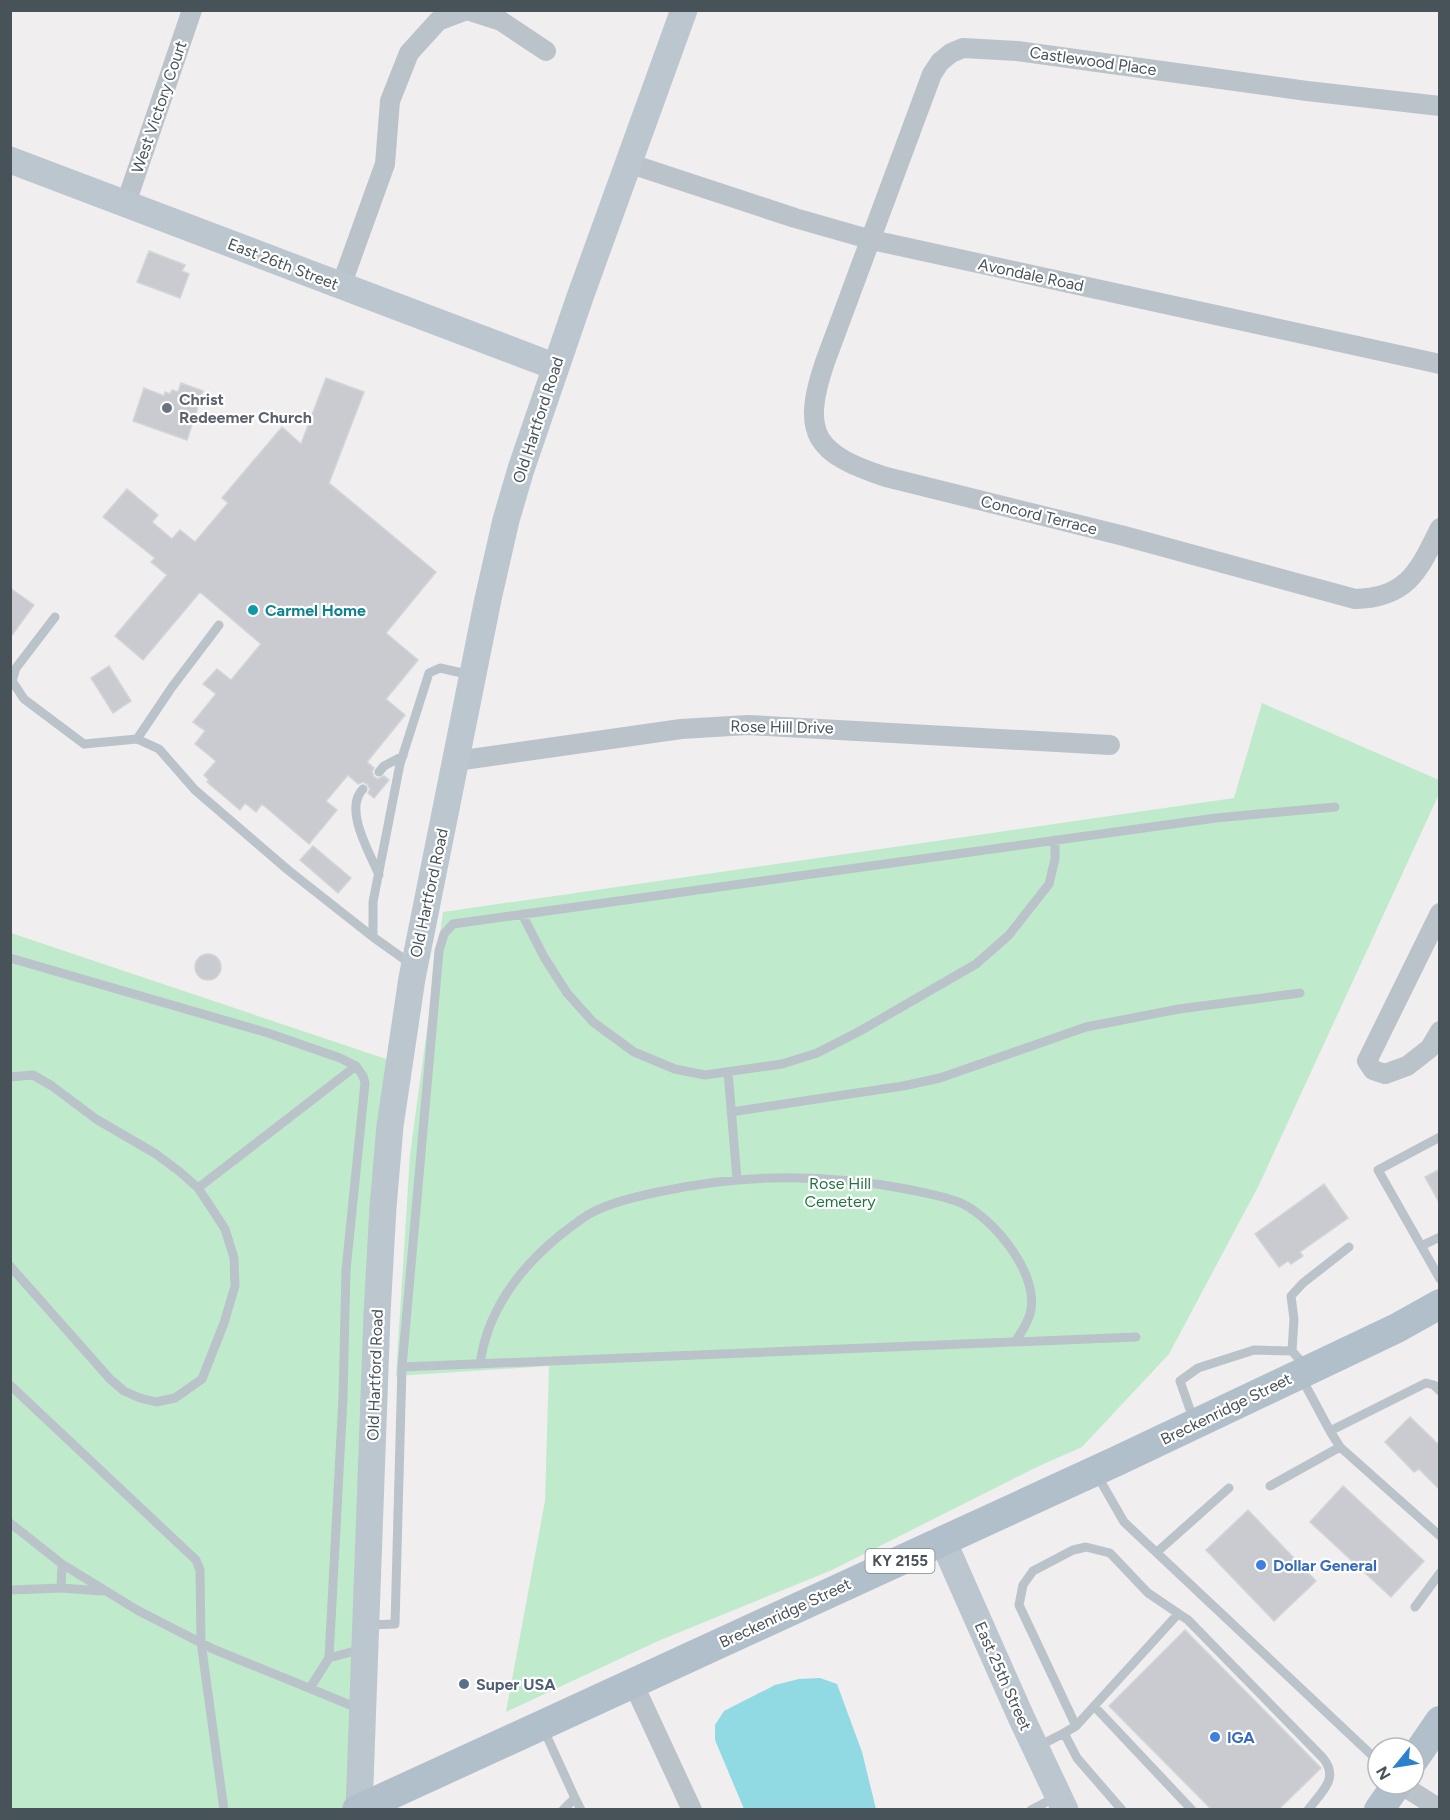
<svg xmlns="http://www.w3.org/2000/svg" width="1450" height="1820" font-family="Figtree,sans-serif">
<rect width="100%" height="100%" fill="#f0eeee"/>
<!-- green -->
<path fill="#c0eacc" d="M 1262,703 L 1439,780 L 1439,794 L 1259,1185 L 1169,1354 L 1082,1447 L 1039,1466 L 832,1570 L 658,1641 L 506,1712 L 545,1501 L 549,1366 L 396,1376 L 410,1155 L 443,912 L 1234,798 Z
M 11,933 L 398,1063 L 357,1810 L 11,1810 Z"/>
<!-- water -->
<path fill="#91d9e3" d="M 820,1678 L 837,1684 L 862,1752 L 876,1809 L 744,1809 L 715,1740 L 715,1725 L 724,1711 L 775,1685 L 799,1679 Z"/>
<!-- building -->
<path fill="#c9cbd0" stroke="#d2d5d8" stroke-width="1.5" d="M 149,251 L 185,265 L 182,271 L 189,274 L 180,298 L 137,282 Z
M 326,378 L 364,392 L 329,483 L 436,572 L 386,633 L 418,660 L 386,699 L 405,715 L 367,762 L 374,768 L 372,771 L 374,777 L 378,779 L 384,776 L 389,780 L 374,798 L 368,793 L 370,789 L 367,784 L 363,782 L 358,784 L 348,775 L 326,801 L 337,810 L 309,844 L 262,804 L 256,812 L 245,803 L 240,810 L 207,782 L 209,780 L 204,775 L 216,761 L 195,744 L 205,731 L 193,722 L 216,694 L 203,684 L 217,669 L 231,680 L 261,644 L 200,592 L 143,660 L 115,636 L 167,575 L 151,562 L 155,558 L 103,517 L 127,489 L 158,515 L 152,522 L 172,539 L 180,530 L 195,542 L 228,503 L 222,498 L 282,427 L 301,444 Z
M 181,383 L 203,391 L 187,440 L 133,421 L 144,388 L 164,396 L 165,392 L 170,394 L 172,390 L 178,392 Z
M 10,588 L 34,605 L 10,638 Z
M 109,666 L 131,701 L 113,713 L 91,678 Z
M 313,846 L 351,878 L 338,893 L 300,860 Z
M195 967a13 13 0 1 1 26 0a13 13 0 1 1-26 0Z
M 1440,1169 L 1440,1204 L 1425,1177 Z
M 1324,1184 L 1348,1218 L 1300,1252 L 1303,1256 L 1291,1264 L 1288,1261 L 1279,1267 L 1255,1234 Z
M 1410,1417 L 1440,1446 L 1440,1490 L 1419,1469 L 1414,1472 L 1385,1442 Z
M 1343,1486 L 1424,1561 L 1391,1597 L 1310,1522 Z
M 1248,1510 L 1316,1581 L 1274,1621 L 1206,1550 Z
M 1185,1630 L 1321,1768 L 1279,1809 L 1211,1809 L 1109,1706 Z"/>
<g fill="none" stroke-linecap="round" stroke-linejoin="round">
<!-- lane -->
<path stroke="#bac3c9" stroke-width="9" d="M 55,617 L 16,668 L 12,681 L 24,699 L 84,744 L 137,739 L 159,749 L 195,790 L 288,870 L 373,937
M 137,739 L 172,687 L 219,625
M 379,772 L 384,766 L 403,756
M 363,789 C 343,809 370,853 379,875
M 522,914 L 544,957 L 567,993 L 593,1022 L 634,1052 L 675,1069 L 705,1075 L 782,1064 L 817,1053 L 860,1031 L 976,964 L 1009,935 L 1049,884 L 1055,859 L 1055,840
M 10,958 L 268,1033 L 340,1058 L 356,1066
M 411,964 L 373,937 L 373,902 L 400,764 L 429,673 L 440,668 L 471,675
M 728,1072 L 737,1179
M 10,1077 L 33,1075 L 52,1086 L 96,1119 L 156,1154 L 180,1172 L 198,1188 L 214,1212 L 225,1229 L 234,1258 L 235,1286 L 224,1323 L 202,1379 L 175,1398 L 156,1402 L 140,1398 L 124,1391 L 110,1379 L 10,1266
M 731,1112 L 903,1086 L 940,1078 L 1086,1027 L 1179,1009 L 1300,993
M 1440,1137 L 1378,1170 L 1440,1279
M 198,1188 L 356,1066 L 363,1076 L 365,1083 L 346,1270 L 343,1398 L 329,1658
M 1421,1246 L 1440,1237
M 1292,1351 L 1294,1319 L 1291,1296 L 1303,1283 L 1349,1247
M 480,1364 C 487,1312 519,1269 559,1236 C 570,1228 581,1218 593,1212 C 613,1202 635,1197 658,1192 C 740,1174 823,1173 906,1189 C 924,1193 946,1196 963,1204 C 995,1220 1041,1276 1030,1314 C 1027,1324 1021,1333 1015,1342
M 402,1367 L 439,951 L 444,934 L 453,924 L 1216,818 L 1335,807
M 1301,1377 L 1330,1431 L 1340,1447 L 1440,1536
M 10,1385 L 196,1560 L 200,1570 L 201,1642 L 224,1810
M 1194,1421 L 1180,1381 L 1198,1368 L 1254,1350 L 1292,1351 L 1305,1366
M 1330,1431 L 1426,1383 L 1434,1385 L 1440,1391
M 1097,1475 L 1124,1522 L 1378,1761
M 1270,1486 L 1340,1447
M 10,1523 L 62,1564 L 137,1610 L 213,1649 L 360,1709
M 1157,1552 L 1229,1488
M 61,1588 L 62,1564
M 10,1590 L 61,1588 L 102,1591
M 1415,1607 L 1440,1573
M 368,1625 L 395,1624 L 402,1367 L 1136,1337
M 310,1688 L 329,1658 L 362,1649
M 1094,1706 L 1192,1810
M 1076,1726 L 1178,1614
M 543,1728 L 575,1798 L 563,1810
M 1064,1733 L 1076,1726 L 1019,1605 L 1023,1585 L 1033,1571 L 1073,1550 L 1086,1547 L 1110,1553 L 1148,1593 L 1188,1620 L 1323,1758 C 1340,1779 1321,1792 1308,1810
M 1037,1747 L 1064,1733 L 1077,1758 L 1122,1810
M 575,1798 L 581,1810
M 1031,1810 L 1056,1797"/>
<!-- street -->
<path stroke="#bac3c9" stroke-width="20" d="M 467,10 L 501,21 L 546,51
M 1440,106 L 1307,91 L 1017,51 L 963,48 L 951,53 L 940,62 L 932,74 L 825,362 C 800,435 816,454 886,477 L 1124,536 L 1355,599 C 1408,598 1419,570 1440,528
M 628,163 L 795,218 L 872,240 L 1440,364
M 126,203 L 192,10
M 341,286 L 385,164 L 390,101 L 409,53 L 438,21 L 467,10
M 456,761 L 681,729 L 748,725 L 1110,745
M 1440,913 L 1367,1061 L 1373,1070 L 1385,1074 L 1407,1066 L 1430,1048 L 1440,1031
M 633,1683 L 692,1810
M 1400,1784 L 1440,1809"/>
<!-- secondary -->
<path stroke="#bbc6ce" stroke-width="27" d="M 10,160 L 556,367
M 943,1541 L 1021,1717 L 1065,1810
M 359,1810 L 377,1314 L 383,1207 L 390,1126 L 412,978 L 488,599 L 506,520 L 521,469 L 580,297 L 684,10"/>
<!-- primary -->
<path stroke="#b0bfca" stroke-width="30" d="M 1414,1759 L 1440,1721
M 357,1810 L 1119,1460 L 1397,1328 L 1440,1304
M 1379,1810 L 1397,1784"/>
</g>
<!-- markers -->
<circle fill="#6b7280" stroke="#fff" stroke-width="2" cx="167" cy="408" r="6"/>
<circle fill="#0f9aa8" stroke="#fff" stroke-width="2" cx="253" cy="610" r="6"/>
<g fill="#3f7fe0" stroke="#fff" stroke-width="2">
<circle cx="1261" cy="1565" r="6"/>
<circle cx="1215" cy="1737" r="6"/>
</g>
<circle fill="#5c6f8a" stroke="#fff" stroke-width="2" cx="464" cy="1684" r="6"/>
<g text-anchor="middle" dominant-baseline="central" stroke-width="4.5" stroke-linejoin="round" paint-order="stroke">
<!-- shield labels -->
<rect fill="#fff" stroke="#7f868b" stroke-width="1.5" x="865.5" y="1549" width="69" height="24" rx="4.5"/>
<g font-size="15" font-weight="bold" fill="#485259">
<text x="900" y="1561">KY 2155</text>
</g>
<!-- street labels -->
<g font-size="16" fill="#485259" stroke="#fff">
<text transform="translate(1093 61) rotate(8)">Castlewood Place</text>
<text transform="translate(159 107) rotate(-71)">West Victory Court</text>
<text transform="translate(283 264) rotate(21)">East 26th Street</text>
<text transform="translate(1031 275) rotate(12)">Avondale Road</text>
<text transform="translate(538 420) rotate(-72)">Old Hartford Road</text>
<text transform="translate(1039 515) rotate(14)">Concord Terrace</text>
<text transform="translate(782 727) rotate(1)">Rose Hill Drive</text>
<text transform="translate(429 893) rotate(-78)">Old Hartford Road</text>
<text transform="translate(375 1375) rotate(-88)">Old Hartford Road</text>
<text transform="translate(1226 1409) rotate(-26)">Breckenridge Street</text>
<text transform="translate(785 1613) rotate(-25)">Breckenridge Street</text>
<text transform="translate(1003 1676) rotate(66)">East 25th Street</text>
</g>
<!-- worship labels -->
<g font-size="16" font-weight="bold" fill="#5b616d" stroke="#fff" text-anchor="start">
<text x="179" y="399">Christ<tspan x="179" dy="18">Redeemer Church</tspan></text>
</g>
<!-- culture labels -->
<g font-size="16" font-weight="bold" fill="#0d838f" stroke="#fff" text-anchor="start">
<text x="265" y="610">Carmel Home</text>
</g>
<!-- park labels -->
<g font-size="16" fill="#207341" stroke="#fff">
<text x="840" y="1183">Rose Hill<tspan x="840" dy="18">Cemetery</tspan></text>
</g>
<!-- shop labels -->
<g font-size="16" font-weight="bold" fill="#366cbe" stroke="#fff" text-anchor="start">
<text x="1273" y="1565">Dollar General</text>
<text x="1227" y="1737">IGA</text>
</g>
<!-- service labels -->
<g font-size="16" font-weight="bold" fill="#4e5e75" stroke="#fff" text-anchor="start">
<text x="476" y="1684">Super USA</text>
</g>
</g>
<!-- border -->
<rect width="1450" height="1820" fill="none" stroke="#485259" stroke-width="24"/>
<!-- north arrow -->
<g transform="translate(1396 1766) rotate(240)"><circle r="28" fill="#ffffff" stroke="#b6babd" stroke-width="1.5"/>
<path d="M0-4.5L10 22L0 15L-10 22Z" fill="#2a81cd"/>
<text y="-9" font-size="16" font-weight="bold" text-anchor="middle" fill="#485259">N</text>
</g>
</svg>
